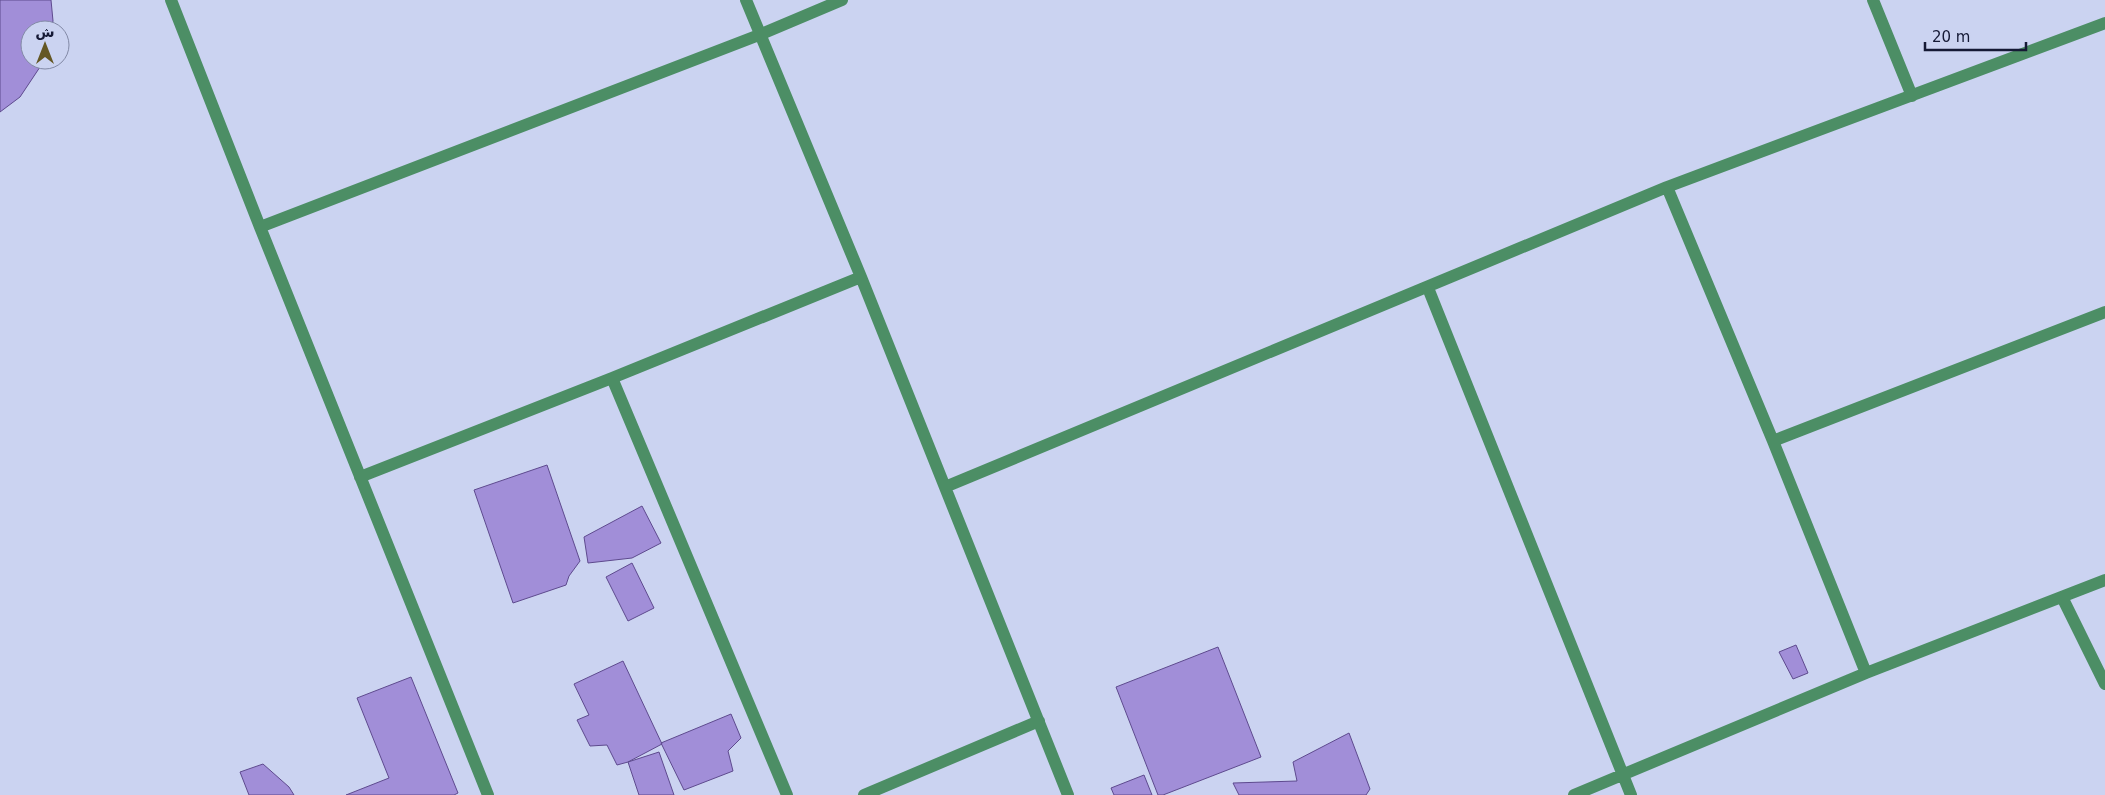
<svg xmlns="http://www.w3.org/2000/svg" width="2105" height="795" font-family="'DejaVu Sans',Vazirmatn,sans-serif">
<rect width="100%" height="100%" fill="#cbd3f1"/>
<!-- building -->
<path fill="#a18ed8" stroke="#5e4a8e" d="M 0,0 L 51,0 L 53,21 L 51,30 L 30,30 L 30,60 L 44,61 L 20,97 L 0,112 Z
M 547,465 L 580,561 L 569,576 L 566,585 L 513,603 L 474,490 Z
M 642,506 L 661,543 L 632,558 L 588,563 L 584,537 Z
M 632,563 L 654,608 L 628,621 L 606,577 Z
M 1796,645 L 1808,673 L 1793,679 L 1779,652 Z
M 1218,647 L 1261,757 L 1163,795 L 1158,795 L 1116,687 Z
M 623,661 L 662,744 L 628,762 L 617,765 L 607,745 L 590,746 L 577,720 L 589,715 L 574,684 Z
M 411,677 L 458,793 L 454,795 L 346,795 L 389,778 L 357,698 Z
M 731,714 L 741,738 L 728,751 L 733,771 L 684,790 L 661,743 Z
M 1349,733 L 1370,789 L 1366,795 L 1239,795 L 1233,783 L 1297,781 L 1293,762 Z
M 659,752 L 674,795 L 639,795 L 628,762 Z
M 263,764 L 289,787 L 294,795 L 249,795 L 240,772 Z
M 1144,775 L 1152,795 L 1114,795 L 1111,788 Z"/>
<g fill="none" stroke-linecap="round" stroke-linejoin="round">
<!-- minor -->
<path stroke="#4c8e65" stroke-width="12" d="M 171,0 L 260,227 L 488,795
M 746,0 L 861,277 L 1068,795
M 1873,0 L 1912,96
M 1667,187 L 1773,441 L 1866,673
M 260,227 L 759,35 L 842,0
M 1428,288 L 1631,795
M 612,378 L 787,795
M 1773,441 L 2105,312
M 360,477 L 612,378 L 861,277
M 945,487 L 1667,187 L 2105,23
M 2062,597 L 2105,684
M 864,795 L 1039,721
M 1574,795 L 1866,673 L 2105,580"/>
</g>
<!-- north arrow -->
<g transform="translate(45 45)"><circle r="24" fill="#cbd3f1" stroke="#8289a6"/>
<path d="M0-4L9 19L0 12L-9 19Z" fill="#645724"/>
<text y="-8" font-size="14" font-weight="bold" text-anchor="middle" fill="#151935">ش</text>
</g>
<!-- scale -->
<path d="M1925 42v8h101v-8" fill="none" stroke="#151935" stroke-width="2.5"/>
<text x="1932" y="42" font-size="15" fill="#151935" stroke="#cbd3f1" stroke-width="4" paint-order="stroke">20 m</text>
</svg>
